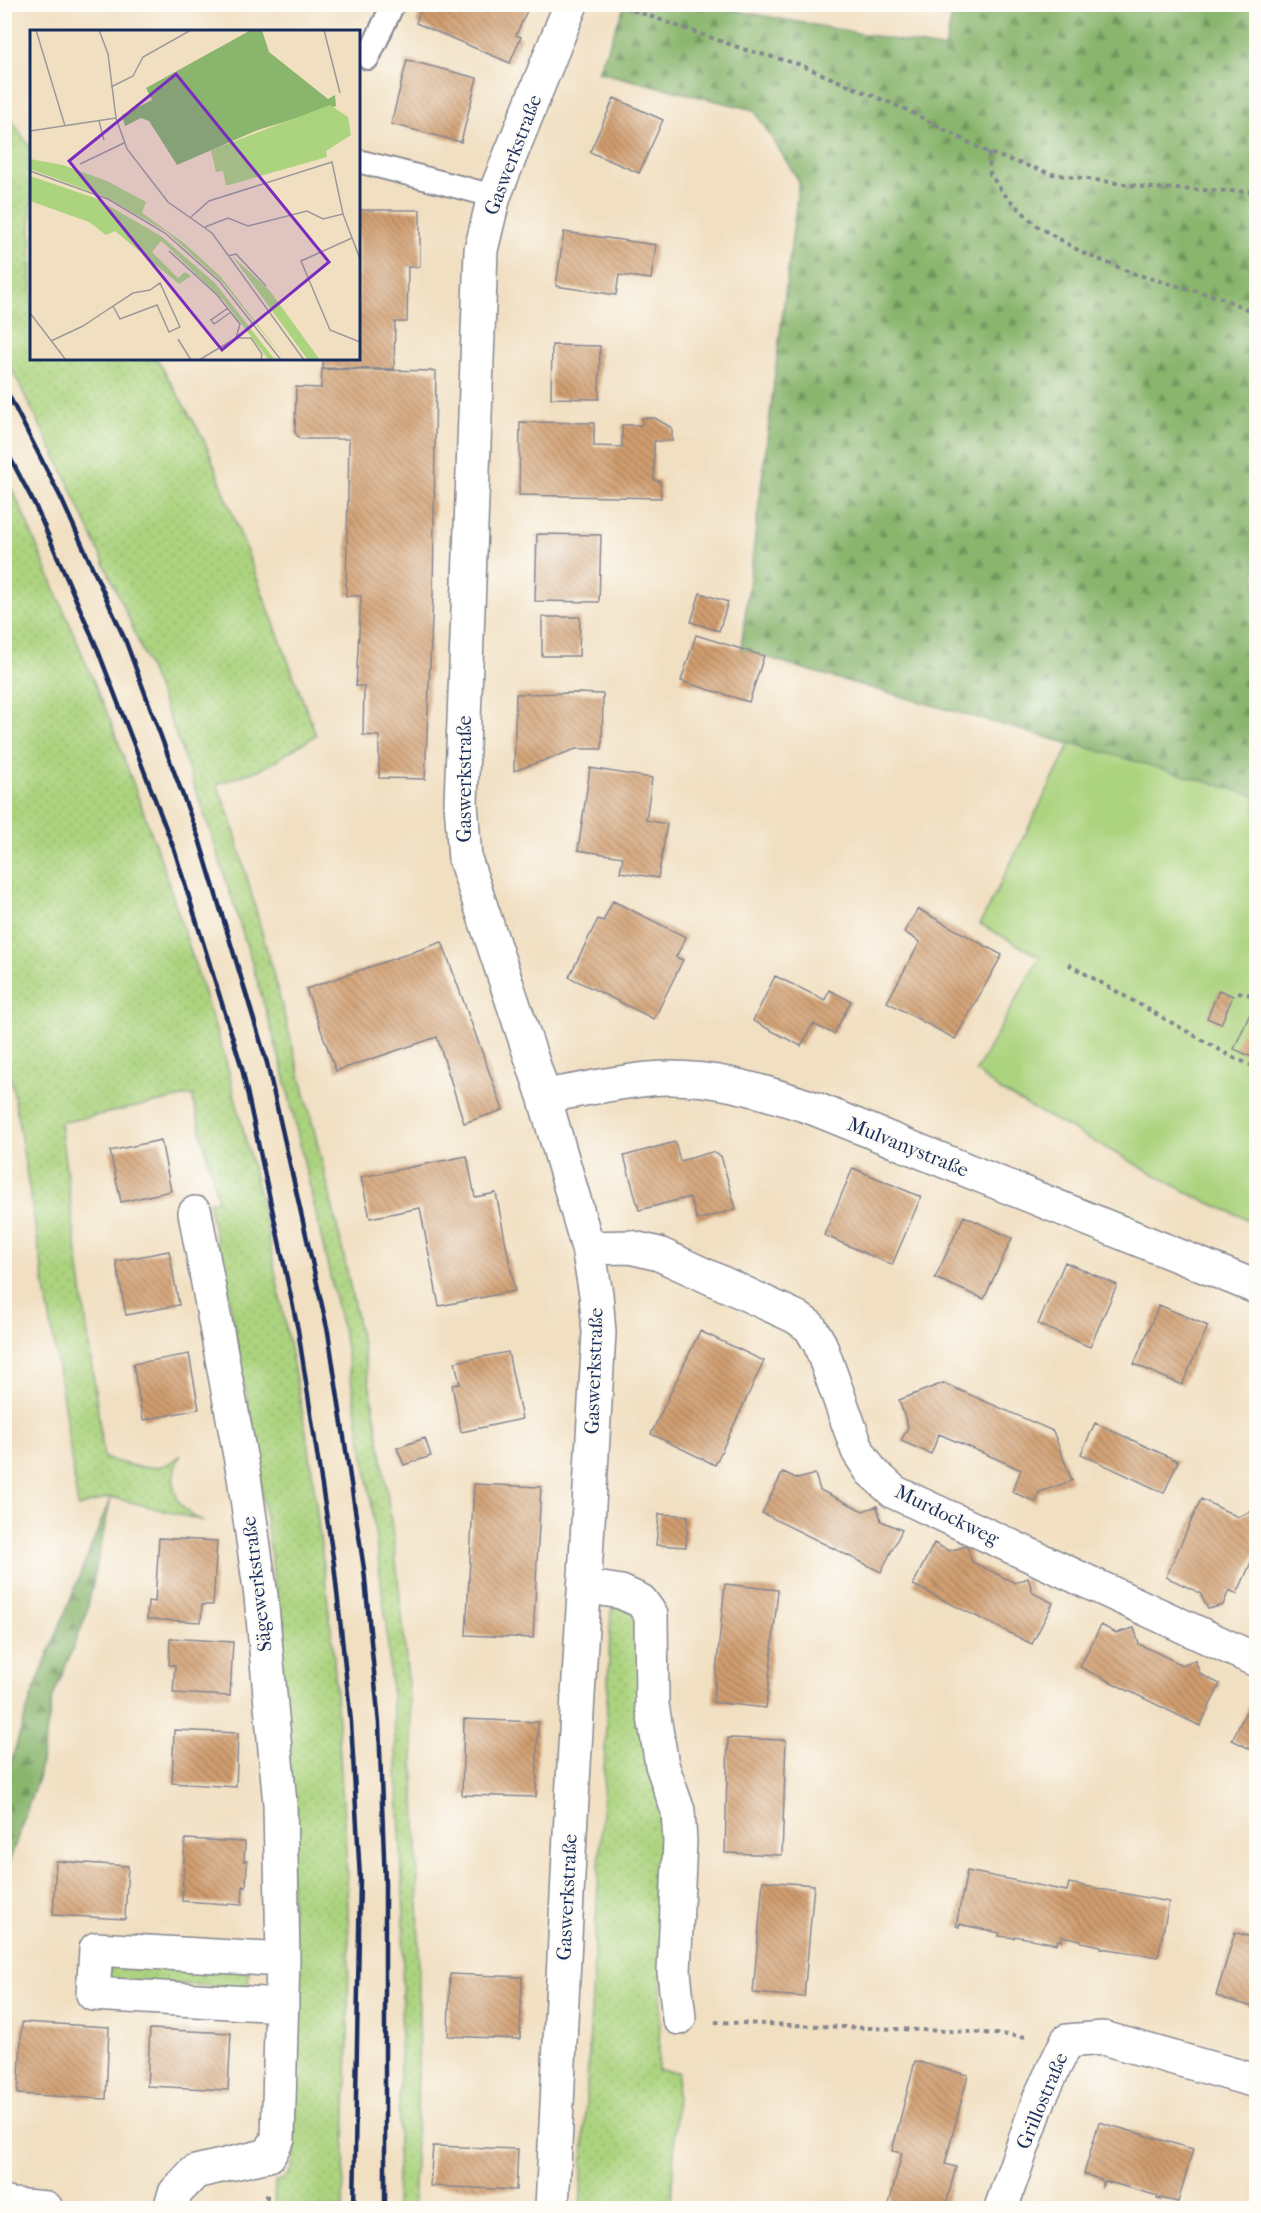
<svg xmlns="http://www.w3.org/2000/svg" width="1261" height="2213" font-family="'IM FELL French Canon',serif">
<defs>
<pattern id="grass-dots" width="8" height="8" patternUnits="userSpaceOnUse" patternTransform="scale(1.5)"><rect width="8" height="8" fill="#acd37e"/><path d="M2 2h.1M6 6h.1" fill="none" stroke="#93b56f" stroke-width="1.8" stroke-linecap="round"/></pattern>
<pattern id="forest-firs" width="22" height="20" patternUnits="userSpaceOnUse" patternTransform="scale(1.5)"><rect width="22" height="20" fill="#89b56d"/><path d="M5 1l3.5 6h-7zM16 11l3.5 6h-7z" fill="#6f945d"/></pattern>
<pattern id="building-back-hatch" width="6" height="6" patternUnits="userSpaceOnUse" patternTransform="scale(1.5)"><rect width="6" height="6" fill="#d09d6e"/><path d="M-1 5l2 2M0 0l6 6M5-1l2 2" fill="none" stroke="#a8805e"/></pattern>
</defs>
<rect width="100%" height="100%" fill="#fdfcf7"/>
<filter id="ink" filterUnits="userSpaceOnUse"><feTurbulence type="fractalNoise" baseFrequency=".0167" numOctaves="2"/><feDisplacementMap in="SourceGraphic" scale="12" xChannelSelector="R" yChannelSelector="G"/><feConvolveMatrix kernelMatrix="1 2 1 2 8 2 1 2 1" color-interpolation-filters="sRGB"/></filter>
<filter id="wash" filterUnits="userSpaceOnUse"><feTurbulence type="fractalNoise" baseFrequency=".008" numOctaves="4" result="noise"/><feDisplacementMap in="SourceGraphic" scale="24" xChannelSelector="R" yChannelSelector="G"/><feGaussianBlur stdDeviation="1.35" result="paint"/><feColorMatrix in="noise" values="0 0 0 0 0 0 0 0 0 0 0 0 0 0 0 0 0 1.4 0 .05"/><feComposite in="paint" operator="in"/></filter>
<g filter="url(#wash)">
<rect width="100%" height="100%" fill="#f1dfc1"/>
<!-- grass -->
<path fill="url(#grass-dots)" stroke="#64816e" stroke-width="1.5" d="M 5,110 L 31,149 L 32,358 L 157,359 L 202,436 L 211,457 L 316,735 L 264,768 L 217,784 L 232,823 C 287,1023 343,1222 377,1427 C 420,1685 426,1948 413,2208 L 396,2208 L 404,1916 L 396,1748 L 386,1624 L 371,1499 L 344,1337 L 283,1070 L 249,953 L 211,833 L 175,732 L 129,619 L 62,469 L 5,356 Z
M 4,474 L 20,506 L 110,720 L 161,860 L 226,1061 L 263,1209 L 309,1447 L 333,1645 L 346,1851 L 349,1940 L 348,2046 L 343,2208 L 274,2208 L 275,2182 C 286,2179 291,2174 293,2163 L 297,1996 L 273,1569 L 253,1432 L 227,1287 L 208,1202 L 218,1200 L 192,1095 L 60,1123 L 104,1458 C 130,1465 158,1477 181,1455 C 166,1481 174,1511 204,1521 L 111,1497 L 78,1507 L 64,1405 L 13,1089 L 5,1053 Z
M 616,1606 L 634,1612 L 666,1805 L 665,1904 L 658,2070 L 678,2072 L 671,2208 L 580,2208 L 603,1797 L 611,1611 Z
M 110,1964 L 249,1972 L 248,1988 L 109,1980 Z"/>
<!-- forest -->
<path fill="url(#forest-firs)" stroke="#527266" stroke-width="1.5" d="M 625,5 L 705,5 L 945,49 L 954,5 L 1256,5 L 1256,796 L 814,672 L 741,649 L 799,181 L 754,110 L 598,72 Z
M 111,1497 L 86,1616 L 53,1697 L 38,1778 L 5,1874 L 5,1780 L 31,1698 Z"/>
<!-- garden -->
<path fill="#acd37e" stroke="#64816e" stroke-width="1.5" d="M 1071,743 L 1256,796 L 1256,1223 L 1196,1197 L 999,1090 L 976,1071 L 1040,957 L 980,924 Z"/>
<g id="blocks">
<!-- building -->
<path fill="url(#building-back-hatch)" d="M 423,4 L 530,4 L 516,35 L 521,37 L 510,63 L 416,23 Z
M 407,60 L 477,78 L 461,142 L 391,124 Z
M 614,98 L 663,120 L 639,173 L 590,152 Z
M 358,210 L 420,210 L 420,267 L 408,267 L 407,322 L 395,322 L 394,369 L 323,368 L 323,358 L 358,358 Z
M 564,232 L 656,245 L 651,279 L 619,275 L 616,295 L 556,286 Z
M 552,345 L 600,346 L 599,399 L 551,398 Z
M 322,369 L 436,371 L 433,595 L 425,779 L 379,778 L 379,736 L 363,735 L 364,686 L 356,686 L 361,596 L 346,596 L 349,439 L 300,439 L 295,433 L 296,387 L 321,388 Z
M 642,418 L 655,418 L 672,428 L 672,441 L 654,441 L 654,480 L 660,481 L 661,498 L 519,495 L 520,422 L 594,423 L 594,446 L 622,447 L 622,425 L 642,425 Z
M 537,534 L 601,535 L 599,602 L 535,601 Z
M 700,593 L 728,602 L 719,631 L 691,622 Z
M 542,617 L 580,617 L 579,656 L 542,656 Z
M 696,635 L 764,656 L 749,702 L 681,681 Z
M 577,693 L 603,694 L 602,749 L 576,749 L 514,771 L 516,694 Z
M 590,768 L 652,778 L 646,820 L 667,824 L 658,878 L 620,872 L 623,857 L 578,850 Z
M 613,901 L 686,937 L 676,957 L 683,960 L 654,1019 L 569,977 L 598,919 L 603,921 Z
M 918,909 L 1002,955 L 955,1039 L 887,1002 L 920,942 L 904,932 Z
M 442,942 L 503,1110 L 464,1123 L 437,1037 L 336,1071 L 306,989 Z
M 775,976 L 825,1000 L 829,990 L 851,1001 L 834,1034 L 813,1024 L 801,1046 L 753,1021 Z
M 1219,990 L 1233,996 L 1221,1024 L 1207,1018 Z
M 1254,1005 L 1256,1006 L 1256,1059 L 1234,1049 Z
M 161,1140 L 171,1191 L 121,1202 L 110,1151 Z
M 675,1142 L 680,1161 L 712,1152 L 721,1156 L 736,1209 L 697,1220 L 690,1197 L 639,1210 L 624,1156 Z
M 467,1156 L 475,1197 L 496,1193 L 515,1291 L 439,1306 L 420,1208 L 370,1218 L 361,1177 Z
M 853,1168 L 921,1197 L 892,1265 L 824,1235 Z
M 964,1216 L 1012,1238 L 984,1299 L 935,1278 Z
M 169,1251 L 179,1305 L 126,1315 L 116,1261 Z
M 1065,1262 L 1117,1285 L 1090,1347 L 1038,1324 Z
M 1159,1305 L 1208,1326 L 1182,1385 L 1134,1364 Z
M 700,1331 L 764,1361 L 715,1465 L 651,1434 Z
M 508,1352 L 522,1419 L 461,1432 L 452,1385 L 460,1384 L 455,1362 Z
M 189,1354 L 199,1409 L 143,1420 L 133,1364 Z
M 943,1383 L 1053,1431 L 1072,1481 L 1039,1492 L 1036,1502 L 1012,1492 L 1021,1470 L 1006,1463 L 939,1434 L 931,1454 L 901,1441 L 908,1427 L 899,1400 Z
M 1095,1423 L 1178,1461 L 1164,1493 L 1081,1454 Z
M 425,1438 L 431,1456 L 404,1465 L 397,1448 Z
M 783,1472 L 798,1479 L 815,1474 L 820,1490 L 863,1511 L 877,1506 L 881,1521 L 902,1530 L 881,1572 L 762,1513 Z
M 474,1484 L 541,1487 L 533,1638 L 466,1635 Z
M 1201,1499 L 1238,1517 L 1252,1511 L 1256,1521 L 1256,1533 L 1253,1541 L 1256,1543 L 1256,1551 L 1237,1594 L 1229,1590 L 1223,1605 L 1208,1609 L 1200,1593 L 1166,1577 Z
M 659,1514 L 688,1516 L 686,1547 L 656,1545 Z
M 159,1538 L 217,1541 L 213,1605 L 202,1605 L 201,1622 L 147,1619 L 148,1601 L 155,1602 Z
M 934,1543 L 949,1551 L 967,1546 L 972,1562 L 1015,1583 L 1028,1578 L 1033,1593 L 1053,1603 L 1032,1644 L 913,1585 Z
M 725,1584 L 778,1590 L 766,1708 L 713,1702 Z
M 1101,1625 L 1116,1633 L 1134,1628 L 1139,1644 L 1182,1665 L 1195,1660 L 1200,1674 L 1220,1684 L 1200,1726 L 1080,1667 Z
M 170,1638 L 233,1642 L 230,1696 L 173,1693 L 175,1665 L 169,1665 Z
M 1253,1698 L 1256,1700 L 1256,1752 L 1232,1740 Z
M 464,1719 L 538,1722 L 536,1797 L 462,1795 Z
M 174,1730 L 238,1733 L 236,1787 L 172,1783 Z
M 728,1738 L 786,1740 L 782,1855 L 725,1853 Z
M 185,1839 L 245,1842 L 244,1861 L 247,1861 L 246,1887 L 243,1886 L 242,1905 L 182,1901 Z
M 56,1861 L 128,1866 L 125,1919 L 53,1915 Z
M 967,1871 L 1067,1891 L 1069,1883 L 1169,1902 L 1158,1957 L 1101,1948 L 1101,1946 L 1081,1942 L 1081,1940 L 1061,1936 L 1061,1941 L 1058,1940 L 1057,1944 L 1015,1936 L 1014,1938 L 999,1936 L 1000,1933 L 959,1924 L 959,1927 L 956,1926 Z
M 763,1881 L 814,1885 L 804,1997 L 753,1993 Z
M 1235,1932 L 1256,1939 L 1256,2008 L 1216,1996 Z
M 450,1974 L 522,1977 L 520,2039 L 448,2036 Z
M 22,2022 L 109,2027 L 106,2099 L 18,2094 Z
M 150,2029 L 231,2033 L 228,2090 L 147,2086 Z
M 915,2061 L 968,2075 L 945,2164 L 956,2167 L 945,2208 L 888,2208 L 902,2153 L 892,2151 Z
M 1099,2122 L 1193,2149 L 1178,2202 L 1160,2198 L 1160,2200 L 1157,2199 L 1158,2196 L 1105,2181 L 1102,2186 L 1102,2180 L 1084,2174 Z
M 433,2146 L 518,2149 L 516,2190 L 430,2186 Z"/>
</g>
</g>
<g filter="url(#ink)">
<use href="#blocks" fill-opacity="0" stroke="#868790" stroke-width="1.5"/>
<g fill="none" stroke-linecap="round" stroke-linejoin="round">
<defs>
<path id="lane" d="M 368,58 L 393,4
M 358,161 L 494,196"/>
<path id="street" d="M 544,1096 C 579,1091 615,1082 650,1079 C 706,1074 760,1090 813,1108 L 1256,1287
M 588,1248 L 630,1247 L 659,1254 L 796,1317 L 810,1327 L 820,1344 L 858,1451 L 871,1471 L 894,1492 L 1256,1660
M 584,1586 L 621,1592 L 641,1601 L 651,1615 L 652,1705 L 662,1765 L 678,1811 L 680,1841 L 674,1972 L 679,2018
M 282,2005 L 93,1994 L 96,1949 L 283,1960
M 4,2203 L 12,2205 L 46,2208
M 170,2208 L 175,2193 L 195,2172 L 269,2155 L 278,2138 L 283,1960 L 280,1804 L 261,1596 L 244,1477 L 195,1213
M 552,2208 L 570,1834 L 599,1333 L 596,1294 L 588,1248 L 544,1096 L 465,859 L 461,803 L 481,250 L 494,196 L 571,4
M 1001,2208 L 1040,2097 L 1067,2041 L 1103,2038 L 1256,2081"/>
</defs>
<!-- lane casing -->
<use href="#lane" stroke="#868790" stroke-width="26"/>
<!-- street casing -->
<use href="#street" stroke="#868790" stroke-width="36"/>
<!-- path -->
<path stroke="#868790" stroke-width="4" stroke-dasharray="4.5 4.5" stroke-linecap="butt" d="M 616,4 L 743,49 L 798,64 L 907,110 L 989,153 L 1052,174 L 1152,188 L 1256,192
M 989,153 L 990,174 L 1003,193 L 1037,226 L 1083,253 L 1135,274 L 1221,298 L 1256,313
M 1068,964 L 1234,1058 L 1256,1067
M 1238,992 L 1256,996
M 715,2022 L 973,2032 L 1028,2037
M 267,2208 L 267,2192"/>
<!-- lane -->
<use href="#lane" stroke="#fff" stroke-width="22"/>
<!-- street -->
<use href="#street" stroke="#fff" stroke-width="33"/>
<!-- rail -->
<path stroke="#1b2f5e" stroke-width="4.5" d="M 4,386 L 61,498 L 126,642 L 199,839 L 267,1063 L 328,1332 L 364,1569 L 379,1724 L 385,1883 L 385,2208
M 4,446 L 35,505 L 97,648 L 174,849 L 242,1068 L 298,1330 L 334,1564 L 351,1722 L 360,1878 L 354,2208"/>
</g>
</g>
<g text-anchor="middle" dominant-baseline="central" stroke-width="5" stroke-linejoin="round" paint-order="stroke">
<!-- street labels -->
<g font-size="20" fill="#1b2f5e" stroke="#fdfcf7">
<text transform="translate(513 155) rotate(-69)">Gaswerkstraße</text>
<text transform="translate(464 779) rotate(-90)">Gaswerkstraße</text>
<text transform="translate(908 1147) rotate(22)">Mulvanystraße</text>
<text transform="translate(594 1371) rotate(-88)">Gaswerkstraße</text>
<text transform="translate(947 1515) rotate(26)">Murdockweg</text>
<text transform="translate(257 1584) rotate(-97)">Sägewerkstraße</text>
<text transform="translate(567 1897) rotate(-87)">Gaswerkstraße</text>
<text transform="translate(1042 2101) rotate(-67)">Grillostraße</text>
</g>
</g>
<!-- overview -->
<g transform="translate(30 30)">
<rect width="330" height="330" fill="#f1dfc1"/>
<path d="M 0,129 L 33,135 L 77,151 L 116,172 L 112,183 L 154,213 L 191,247 L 255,330 L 193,253 L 137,202 L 76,167 L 0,139 ZM 0,146 L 65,168 L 131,206 L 185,253 L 245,330 L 239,330 L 194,271 L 137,216 L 131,211 L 122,222 L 148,248 L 155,242 L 161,246 L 149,254 L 85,201 L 76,205 L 59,192 L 0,171 ZM 202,226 L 240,261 L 290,330 L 278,330 Z" fill="#acd37e"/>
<path d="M 221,0 L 232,0 L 239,22 L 298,69 L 305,65 L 306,76 L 228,100 L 147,135 L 119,91 L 111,88 L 95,96 L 92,85 L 122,70 L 116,58 Z" fill="#89b56d"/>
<path d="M 300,75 L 318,87 L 321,105 L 296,121 L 297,127 L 199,155 L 196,155 L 193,141 L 186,142 L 181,120 Z" fill="#acd37e"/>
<path fill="none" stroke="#9b9999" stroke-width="1.5" d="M 6,0 L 35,96M 69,0 L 78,24 L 86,88 L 97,119 L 138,172 L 182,203 L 274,330M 294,0 L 310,63M 81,57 L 103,46 L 113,27 L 161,0M 69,91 L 74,110M 0,101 L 86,88M 50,134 L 94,113M 0,141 L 78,169 L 135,203 L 190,252 L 251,330M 161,187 L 179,171 L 302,132 L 313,184 L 330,229M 175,197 L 198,188 L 218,196 L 277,181 L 293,189 L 313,184M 322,208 L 271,231 L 300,300 L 330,312M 139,221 L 187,265 L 210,294 L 206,308 L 221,308 L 232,324 L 231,330M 198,226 L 206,224 L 236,256M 198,278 L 181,290 L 184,294 L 201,282M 0,283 L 36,330M 148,309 L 161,330M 21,311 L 53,296 L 71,284 L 103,263 L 120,260 L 130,253 L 150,297 L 139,302 L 127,275 L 90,289 L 83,276M 169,330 L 206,308"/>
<path fill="#7b2cbf" fill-opacity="0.15" stroke="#7b2cbf" stroke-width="3" d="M 146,44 L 299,232 L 192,320 L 39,131 Z"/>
<rect width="330" height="330" fill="none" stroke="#1b2f5e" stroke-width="3"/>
</g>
<!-- margin -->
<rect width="1261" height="2213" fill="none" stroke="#fdfcf7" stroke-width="24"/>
</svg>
